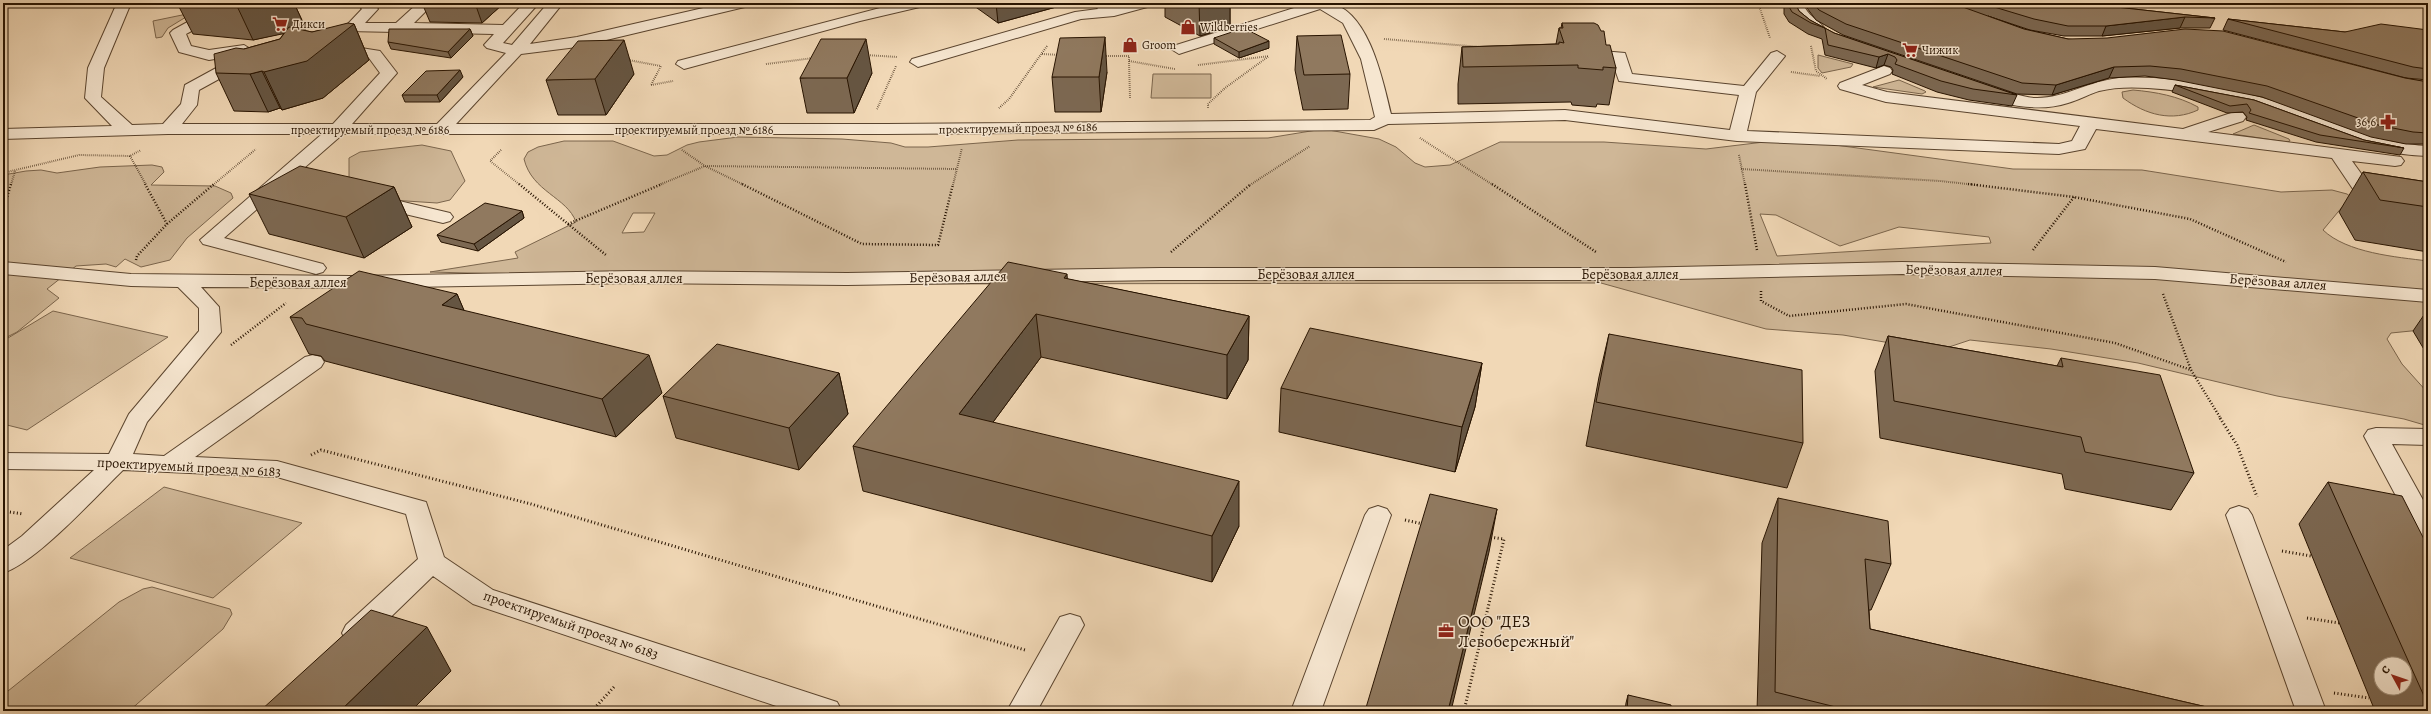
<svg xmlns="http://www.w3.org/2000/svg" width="2431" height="714" font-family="Alegreya,serif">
<rect width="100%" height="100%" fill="#f1d8b6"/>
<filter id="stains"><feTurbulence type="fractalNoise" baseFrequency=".005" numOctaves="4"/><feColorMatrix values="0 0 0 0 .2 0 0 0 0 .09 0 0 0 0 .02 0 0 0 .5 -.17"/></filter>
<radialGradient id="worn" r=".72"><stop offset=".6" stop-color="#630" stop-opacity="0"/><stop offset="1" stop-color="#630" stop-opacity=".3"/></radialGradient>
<!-- green -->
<path fill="#cfb797" stroke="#7b654c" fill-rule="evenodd" d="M 187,14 L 186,17 L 168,28 L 162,37 L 156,38 L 153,21 Z
M 1818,55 L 1853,64 L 1851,67 L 1822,73 L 1818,68 Z
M 1153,74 L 1211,74 L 1211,98 L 1151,98 Z
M 1899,80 L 1925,91 L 1926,92 L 1922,94 L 1873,87 Z
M 2133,90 C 2156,92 2178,96 2198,107 L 2198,110 C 2172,122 2146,115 2123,98 L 2122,92 Z
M 2254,125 L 2289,139 L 2290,141 L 2287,142 L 2233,134 Z
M 1323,129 L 1379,139 L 1396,147 L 1415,163 L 1425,167 L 1450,165 L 1500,142 L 1604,142 L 1706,149 L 1764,142 L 1813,142 L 2013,169 L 2142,170 L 2281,192 L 2332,190 L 2347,194 L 2357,201 L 2355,206 L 2343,206 L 2323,230 C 2347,253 2396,257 2428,261 L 2428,324 L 2421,330 L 2391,333 L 2387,339 L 2402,364 L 2428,393 L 2428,426 L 2404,419 L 2277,396 L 2138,363 L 2051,349 L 1970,340 L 1949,347 L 1920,348 L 1843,335 L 1766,329 L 1601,283 L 893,284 L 430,272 L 518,258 L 515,252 L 576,222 C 567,197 532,192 524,159 L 528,152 L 538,147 L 564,141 L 613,141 L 654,156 L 667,155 L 687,145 L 699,142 L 738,137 L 842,139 L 891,143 L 905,147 L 928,147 L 1018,140 L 1268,138 ZM 633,213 L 655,213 L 644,232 L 622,233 ZM 1760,214 L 1776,215 L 1840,246 L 1899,227 L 1989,237 L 1991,243 L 1777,256 Z
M 422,145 L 451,151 L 465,181 L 450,200 L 437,203 L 391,200 L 349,180 L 349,158 L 360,152 Z
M 152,165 L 162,167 L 164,172 L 151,185 L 215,186 L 231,193 L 233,198 L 187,238 L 170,260 L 141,267 L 125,259 L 116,267 L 106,264 L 76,266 L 47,289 L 59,298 L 17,332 L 3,339 L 3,175 L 26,171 L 41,170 L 57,173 L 100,167 Z
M 53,311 L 168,337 L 27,430 L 3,424 L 3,341 Z
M 164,487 L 302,523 L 213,598 L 70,558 Z
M 152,587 L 230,609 L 232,614 L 223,629 L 129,711 L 3,711 L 3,695 L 119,602 L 143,589 Z"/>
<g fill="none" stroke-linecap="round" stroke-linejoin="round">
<defs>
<path id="minor" d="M 117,3 L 131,3 L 104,68 L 101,97 L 132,125 L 163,124 L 181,104 L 185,85 L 218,67 L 244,59 L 252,64 L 250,67 L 230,73 L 199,90 L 197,105 L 182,124 L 333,124 L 380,73 L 369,58 L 330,52 L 328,49 L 330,46 L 336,44 L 380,51 L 397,73 L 352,124 L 437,124 L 506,53 L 487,48 L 484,45 L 494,34 L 347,31 L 344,28 L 362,9 L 357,3 L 373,3 L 378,9 L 365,23 L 396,23 L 418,3 L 434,3 L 414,23 L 503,25 L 524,3 L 539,3 L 503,43 L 512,45 L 548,3 L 563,3 L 530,44 L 577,37 L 725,3 L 751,3 L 749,6 L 577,47 L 521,54 L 456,124 L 886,124 L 1370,120 L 1375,117 L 1361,59 L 1343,23 L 1320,9 L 1185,52 L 1179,54 L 1171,49 L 1173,46 L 1310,3 C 1316,3 1323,2 1329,3 C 1369,10 1383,81 1391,114 L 1565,110 L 1730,130 L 1739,95 L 1619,81 L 1612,61 L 1596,59 L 1594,56 L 1602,51 L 1625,53 L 1632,74 L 1744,86 L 1771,53 L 1777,51 L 1785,56 L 1756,92 L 1747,131 L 2059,144 L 2072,141 L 2080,126 L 1886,102 L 1840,89 L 1838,86 L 1840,83 L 1884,66 L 1890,68 L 1892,71 L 1890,74 L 1862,85 L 1887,92 L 2183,129 L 2231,113 L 2243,113 L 2246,117 L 2243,121 L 2208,132 L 2401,157 L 2404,161 L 2401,165 L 2395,166 L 2352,161 L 2373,190 L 2428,200 L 2428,212 L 2359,198 L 2332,158 L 2096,129 L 2085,149 L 2059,154 L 1737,141 L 1565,120 L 1388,124 L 1374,130 L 886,134 L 343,134 L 224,238 L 323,264 L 326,268 L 323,272 L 316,274 L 203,244 L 200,240 L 322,134 L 168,134 L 3,139 L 3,129 L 112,126 L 85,98 L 88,68 Z
M 241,3 L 267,3 L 265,6 L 212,20 L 186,34 L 191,46 L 209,50 L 244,45 L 252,50 L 250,53 L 209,60 L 179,52 L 170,33 L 173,30 L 202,14 Z
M 899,3 L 926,3 L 924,6 L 860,21 L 684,69 L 676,64 L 678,61 Z
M 1096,3 L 1109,3 L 1116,7 L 1130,3 L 1153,3 L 1151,6 L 1114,16 L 1081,19 L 918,67 L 910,62 L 912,59 L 1075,12 L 1098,9 L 1095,5 Z
M 1794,3 L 1808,3 L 1805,8 C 1811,18 1820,21 1826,30 L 1823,33 C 1808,37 1797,20 1791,8 Z
M 2119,78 C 2175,75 2236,89 2289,106 C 2336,122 2378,144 2428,146 L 2428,156 C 2374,155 2328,131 2278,114 C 2236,99 2192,91 2148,88 C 2132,87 2115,87 2099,91 C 2089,94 2079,100 2068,103 C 2046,110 2023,108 2000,102 C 1993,100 1983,98 1979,92 L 1981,89 C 1993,85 2019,97 2035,98 C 2063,99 2089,81 2119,78 Z
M 374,195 L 450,213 L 453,217 L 450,221 L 443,223 L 367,205 L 365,201 L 367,197 Z
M 3,262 L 131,274 L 351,276 L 633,271 L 847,273 L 1161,268 L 1630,268 L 1902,262 L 2155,267 L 2428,290 L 2428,302 L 2155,279 L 1902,274 L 1630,280 L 1161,280 L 847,285 L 633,283 L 351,288 L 201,287 L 219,307 L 221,332 L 147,422 L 133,454 L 164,456 L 305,357 L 313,355 L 321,357 L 324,362 L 321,367 L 195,457 L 277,461 L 426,502 L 444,557 L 493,590 L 837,702 L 842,711 L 791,711 L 473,604 L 433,576 L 366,641 L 356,644 L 346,641 L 342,633 L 346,625 L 418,559 L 406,514 L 277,477 L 123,470 C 95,497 37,562 3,573 L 3,550 L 22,536 L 94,470 L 3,469 L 3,453 L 109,454 L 129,414 L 199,331 L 199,308 L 178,287 L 131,286 L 3,274 Z
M 2376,428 L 2428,429 L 2428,445 L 2392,444 L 2428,509 L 2428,541 L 2419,539 L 2364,436 L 2368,430 Z
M 1378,506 L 1387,509 L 1391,515 L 1321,711 L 1291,711 L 1365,515 L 1369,509 Z
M 2239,506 L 2248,509 L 2252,515 L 2326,711 L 2296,711 L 2226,515 L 2230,509 Z
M 1070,614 L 1080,617 L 1084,625 L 1037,711 L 1007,711 L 1060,617 Z"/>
</defs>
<!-- minor casing -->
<use href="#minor" stroke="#5a442e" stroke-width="2"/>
<!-- path-far2 -->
<path stroke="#271300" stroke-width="2" stroke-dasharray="0.5 1.5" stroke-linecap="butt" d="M 1758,3 L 1770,38
M 1384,39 L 1481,47
M 1811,46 L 1816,71 L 1827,79
M 1042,54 L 1059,55
M 866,55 L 897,57
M 1104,56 L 1129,56 L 1129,61 L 1175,69
M 628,60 L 661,66 L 651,85
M 1129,61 L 1130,98
M 766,64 L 813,58
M 1198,65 L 1269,56
M 1791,72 L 1820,76
M 651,85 L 673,81
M 999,108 L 1009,99 L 1047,46
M 1208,108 L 1208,104 L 1225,88 L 1269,56
M 877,109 L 896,66
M 1420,138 L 1493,185
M 501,150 L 490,161 L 520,185
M 682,150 L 705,166 L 744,185
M 1739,155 L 1745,185
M 130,156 L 146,185
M 1741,169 L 1940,181 L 1977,185
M 3,173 L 79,155 L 130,156 L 141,150
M 11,185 L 15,171
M 213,185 L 256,149
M 659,185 L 705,166 L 957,169
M 953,185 L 962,148
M 1250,185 L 1310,146"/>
<!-- path-far1 -->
<path stroke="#271300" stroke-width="2.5" stroke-dasharray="1 2" stroke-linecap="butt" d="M 519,184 L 606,255
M 742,184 L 862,244 L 938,245 L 953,184
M 1492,184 L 1596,252
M 1745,184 L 1757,250
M 1968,184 L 2074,197 L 2190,219 L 2286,262
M 3,211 L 11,184
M 167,224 L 214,184
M 568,224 L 662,184
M 2033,250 L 2074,197
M 1171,252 L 1251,184
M 136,260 L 137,256 L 167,224 L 145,184
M 1761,291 L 1761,301 L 1789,316 L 1906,304 L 2115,343 L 2191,370
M 2163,294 L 2191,370 L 2221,419
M 231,345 L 286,303"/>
<!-- path -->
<path stroke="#271300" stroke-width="3" stroke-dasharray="1 2.5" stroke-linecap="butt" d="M 2220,418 L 2237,445 L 2257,497
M 311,455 L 321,450 L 531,504 L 1025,650
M 3,511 L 23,514
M 1405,520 L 1423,524
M 2282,551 L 2311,556
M 2307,618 L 2339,623
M 2334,693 L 2369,698
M 592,711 L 614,687
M 1464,711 L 1504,539 L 1489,537"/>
<!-- minor -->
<use href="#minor" fill="#f6e6d0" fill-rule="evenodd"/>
</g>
<!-- wall -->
<path fill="#7c6852" stroke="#271300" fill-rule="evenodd" d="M 177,3 L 294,3 L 306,29 L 301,30 L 312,32 L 354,24 L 369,60 L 323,98 L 282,110 L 280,108 L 268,112 L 234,111 L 216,73 L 244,49 L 280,39 L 284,33 L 253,40 L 193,34 Z
M 422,3 L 504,3 L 482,23 L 430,22 Z
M 970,3 L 1067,3 L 1067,4 L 998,23 Z
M 1165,3 L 1230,3 L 1230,27 L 1200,36 L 1165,17 Z
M 1784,3 L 1795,3 L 1799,11 L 1810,20 L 1834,33 L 2017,95 L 2012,106 L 1969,100 L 1937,92 L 1892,74 L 1893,70 L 1891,67 L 1884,65 L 1876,68 L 1825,55 L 1822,39 L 1808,34 L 1789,22 L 1784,14 Z
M 1808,3 L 1938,3 L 1952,5 L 1945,3 L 2080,3 L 2215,18 L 2210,28 L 2180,28 L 2102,36 L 2064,36 L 2030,30 L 1988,16 L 2024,29 L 2068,39 L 2405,78 L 2428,82 L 2428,144 L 2406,144 L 2371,137 L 2262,97 L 2176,80 L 2145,76 L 2109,78 L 2052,95 L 2017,94 L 1843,35 L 1816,20 L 1807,8 Z
M 2228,19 L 2345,32 L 2428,30 L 2428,80 L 2406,78 L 2223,30 Z
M 1562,23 L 1606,45 L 1616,68 L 1609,105 L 1597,104 L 1596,107 L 1572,105 L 1571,102 L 1458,104 L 1458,84 L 1462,47 L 1556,44 L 1559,28 L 1561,28 Z
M 470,29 L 473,36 L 451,58 L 391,49 L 388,42 Z
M 1297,36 L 1350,74 L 1348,109 L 1303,110 L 1295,70 Z
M 1214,38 L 1269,48 L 1239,58 L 1214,44 Z
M 1107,72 L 1101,112 L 1055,112 L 1052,77 Z
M 872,73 L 854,113 L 807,113 L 800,78 Z
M 634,74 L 606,115 L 558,115 L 546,80 Z
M 463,77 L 440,102 L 405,102 L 402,95 Z
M 2175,85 L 2254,100 L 2364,140 L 2404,148 L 2400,155 L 2316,142 L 2246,120 L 2247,117 L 2243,112 L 2227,113 L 2172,92 Z
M 2363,172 L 2428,182 L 2428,252 L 2355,240 L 2339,212 Z
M 394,187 L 412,227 L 364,258 L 269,234 L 249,194 Z
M 522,211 L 524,218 L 478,251 L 441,242 L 437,235 Z
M 1067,279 L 1249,316 L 1248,360 L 1227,399 L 1041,357 L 993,422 L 1239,526 L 1212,582 L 863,491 L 853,446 Z
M 457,294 L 464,311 L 662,393 L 616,437 L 325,361 L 321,356 L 309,354 L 290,317 Z
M 2428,309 L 2428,356 L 2413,331 Z
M 1609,334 L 1803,443 L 1787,488 L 1586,446 L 1599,377 Z
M 1888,336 L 2057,366 L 2061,358 L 2194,473 L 2171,510 L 2065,489 L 2062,474 L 1880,438 L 1875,371 Z
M 1482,363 L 1475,407 L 1455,472 L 1279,432 L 1281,388 Z
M 839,373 L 848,414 L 799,470 L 676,438 L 663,396 Z
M 2328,482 L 2428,547 L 2428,711 L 2375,711 L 2299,524 ZM 2381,664 L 2405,664 L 2405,688 L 2381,688 Z
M 1778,498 L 1891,564 L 1871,610 L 1869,610 L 1870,629 L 2224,711 L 1757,711 L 1762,543 Z
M 1628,695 L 1671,711 L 1625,711 L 1626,703 Z"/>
<!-- shaded-wall -->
<path fill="#655542" stroke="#271300" d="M 243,3 L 294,3 L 306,29 L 253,40 L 236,4 Z
M 475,3 L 504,3 L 482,23 Z
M 996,3 L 1067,3 L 1067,4 L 998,23 Z
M 1199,3 L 1230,3 L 1230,27 L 1200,36 Z
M 2185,17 L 2180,28 L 2102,36 L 2106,26 Z
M 354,24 L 369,60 L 323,98 L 282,110 L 264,72 Z
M 470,29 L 473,36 L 451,58 L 448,52 Z
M 1105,37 L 1107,72 L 1101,112 L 1099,77 Z
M 866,39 L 872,73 L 854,113 L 847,78 Z
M 624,40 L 634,74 L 606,115 L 595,79 Z
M 1269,41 L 1269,48 L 1239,58 L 1239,52 Z
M 1888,54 L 1884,65 L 1876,68 L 1879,57 Z
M 2114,67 L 2109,78 L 2052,95 L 2056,85 Z
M 460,70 L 463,77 L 440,102 L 437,95 Z
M 262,71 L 280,108 L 268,112 L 250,74 Z
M 394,187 L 412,227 L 364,258 L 346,217 Z
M 522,211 L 524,218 L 478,251 L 474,244 Z
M 1067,274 L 1070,316 L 1064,278 Z
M 457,294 L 473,331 L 442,305 Z
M 1036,314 L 1041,357 L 966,459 L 959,414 Z
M 1249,316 L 1248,360 L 1227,399 L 1227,355 Z
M 649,355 L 662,393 L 616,437 L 602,399 Z
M 1482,363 L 1475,407 L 1455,472 L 1462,427 Z
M 839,373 L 848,414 L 799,470 L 789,428 Z
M 1239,481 L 1239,526 L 1212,582 L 1212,536 Z
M 1497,509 L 1489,552 L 1451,711 L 1448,711 Z
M 427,627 L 451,671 L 411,711 L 340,711 Z"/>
<!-- building -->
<path fill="#90795f" stroke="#271300" d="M 220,3 L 243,3 L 236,4 Z
M 1787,3 L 1795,3 L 1799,11 L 1810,20 L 1834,33 L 2017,95 L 1973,89 L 1941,81 L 1895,64 L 1897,60 L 1895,57 L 1888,54 L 1879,57 L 1828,45 L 1825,28 L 1811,23 L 1792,12 Z
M 1813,3 L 1938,3 L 1960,6 L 2024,29 L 2068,39 L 2107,38 L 2185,29 L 2223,31 L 2405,78 L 2428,82 L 2428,133 L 2413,132 L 2378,125 L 2267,86 L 2181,69 L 2150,66 L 2114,67 L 2056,85 L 2022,83 L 1846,24 L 1819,10 Z
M 1981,3 L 2080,3 L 2215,18 L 2185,17 L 2106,26 L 2068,26 L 2034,19 Z
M 2228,19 L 2345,32 L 2381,24 L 2428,30 L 2428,69 L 2413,67 Z
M 348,23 L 354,24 L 307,61 L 264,72 L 262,71 L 250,74 L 216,73 L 214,54 L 236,48 L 244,49 L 280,39 L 289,27 L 312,32 Z
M 1562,23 L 1594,23 L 1598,25 L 1601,31 L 1604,31 L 1606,45 L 1610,45 L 1616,68 L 1603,67 L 1603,70 L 1578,68 L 1578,65 L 1463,67 L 1462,47 L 1559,44 L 1559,42 L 1564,43 L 1559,28 L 1563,28 Z
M 1244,28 L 1269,41 L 1239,52 L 1214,38 Z
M 389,29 L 470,29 L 448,52 L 388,42 Z
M 1341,35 L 1350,74 L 1304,75 L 1297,36 Z
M 1105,37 L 1099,77 L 1052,77 L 1060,38 Z
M 821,39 L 866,39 L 847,78 L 800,78 Z
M 624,40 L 595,79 L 546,80 L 578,41 Z
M 460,70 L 437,95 L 402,95 L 426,71 Z
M 2175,85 L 2254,100 L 2364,140 L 2404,148 L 2320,135 L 2249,113 L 2251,110 L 2247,104 L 2230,106 Z
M 300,166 L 394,187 L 346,217 L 249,194 Z
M 2363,172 L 2428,182 L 2428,207 L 2380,200 Z
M 485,203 L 522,211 L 474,244 L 437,235 Z
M 1008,262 L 1067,274 L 1064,278 L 1249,316 L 1227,355 L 1036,314 L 959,414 L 1239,481 L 1212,536 L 853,446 Z
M 359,271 L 457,294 L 442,305 L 649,355 L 602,399 L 306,324 L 302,318 L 290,317 Z
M 1310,328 L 1482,363 L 1462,427 L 1281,388 Z
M 1609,334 L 1802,370 L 1803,443 L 1596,402 Z
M 1888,336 L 2063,367 L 2061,358 L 2160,375 L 2194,473 L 2085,452 L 2081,437 L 1894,401 Z
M 717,344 L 839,373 L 789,428 L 663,396 Z
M 2328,482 L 2402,496 L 2428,547 L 2428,696 L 2424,696 Z
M 1430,494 L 1497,509 L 1448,711 L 1365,711 Z
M 1778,498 L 1888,521 L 1891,564 L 1865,559 L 1870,629 L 2224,711 L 1852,711 L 1775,692 Z
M 371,610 L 427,627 L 340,711 L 260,711 Z
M 1628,695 L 1671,705 L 1671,711 L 1627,711 Z"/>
<!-- icons -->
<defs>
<symbol id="supermarket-bare" viewBox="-9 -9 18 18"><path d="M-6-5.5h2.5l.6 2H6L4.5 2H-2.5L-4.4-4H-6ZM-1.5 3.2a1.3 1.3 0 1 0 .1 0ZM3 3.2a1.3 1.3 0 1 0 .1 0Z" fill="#8f2418" stroke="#f6e6d0" stroke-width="2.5" paint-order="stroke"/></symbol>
<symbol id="shop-bare" viewBox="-9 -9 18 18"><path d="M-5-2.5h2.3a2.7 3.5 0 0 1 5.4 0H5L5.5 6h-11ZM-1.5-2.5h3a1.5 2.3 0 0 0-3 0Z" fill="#8f2418" stroke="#f6e6d0" stroke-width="2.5" paint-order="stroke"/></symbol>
<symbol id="pharmacy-bare" viewBox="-9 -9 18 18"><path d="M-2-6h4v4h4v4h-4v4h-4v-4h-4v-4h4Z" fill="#8f2418" stroke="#f6e6d0" stroke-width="2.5" paint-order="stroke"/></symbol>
<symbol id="office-bare" viewBox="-9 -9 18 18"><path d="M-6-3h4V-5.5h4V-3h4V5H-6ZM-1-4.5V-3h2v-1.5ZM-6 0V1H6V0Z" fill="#8f2418" stroke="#f6e6d0" stroke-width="2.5" paint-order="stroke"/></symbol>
</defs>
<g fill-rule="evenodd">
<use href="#supermarket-bare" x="269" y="13" width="22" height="22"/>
<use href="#shop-bare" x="1177" y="16" width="22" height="22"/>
<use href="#shop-bare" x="1119" y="34" width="22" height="22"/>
<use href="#supermarket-bare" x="1899" y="39" width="22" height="22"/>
<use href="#pharmacy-bare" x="2377" y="111" width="22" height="22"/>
<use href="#office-bare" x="1435" y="620" width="22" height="22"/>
</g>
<g text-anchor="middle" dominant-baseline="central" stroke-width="3" stroke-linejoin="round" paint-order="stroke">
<!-- far-poi labels -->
<g font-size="12" fill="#271300" stroke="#f6e6d0" text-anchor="start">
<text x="292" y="24">Дикси</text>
<text x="1200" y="27">Wildberries</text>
<text x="1142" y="45">Groom</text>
<text x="1922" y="50">Чижик</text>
<text x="2376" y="122" text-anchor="end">36,6</text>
</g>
<!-- far-street labels -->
<g font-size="12" fill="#271300" stroke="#f6e6d0">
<text transform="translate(1018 128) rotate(-1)">проектируемый проезд № 6186</text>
<text x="370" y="130">проектируемый проезд № 6186</text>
<text x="694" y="130">проектируемый проезд № 6186</text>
</g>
<!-- street labels -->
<g font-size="14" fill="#271300" stroke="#f6e6d0">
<text transform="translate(1954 270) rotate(1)">Берёзовая аллея</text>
<text x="1306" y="274">Берёзовая аллея</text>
<text x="1630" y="274">Берёзовая аллея</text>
<text transform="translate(958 277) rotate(-1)">Берёзовая аллея</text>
<text x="634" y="278">Берёзовая аллея</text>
<text x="298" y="282">Берёзовая аллея</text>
<text transform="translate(2278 282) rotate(4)">Берёзовая аллея</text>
<text transform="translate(189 467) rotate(3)">проектируемый проезд № 6183</text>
<text transform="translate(571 625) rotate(19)">проектируемый проезд № 6183</text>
</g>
<!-- near-poi labels -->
<g font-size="17" fill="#271300" stroke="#f6e6d0" text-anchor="start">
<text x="1458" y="621">ООО "ДЕЗ<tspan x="1458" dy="20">Левобережный"</tspan></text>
</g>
</g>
<!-- margin -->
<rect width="2431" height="714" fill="none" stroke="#f1d8b6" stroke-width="16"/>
<rect x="4" y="4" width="2423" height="706" fill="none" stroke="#271300" stroke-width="2"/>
<rect x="8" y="8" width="2415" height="698" fill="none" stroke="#271300"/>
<!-- north arrow -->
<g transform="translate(2393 676) rotate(310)"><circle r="19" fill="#f6e6d0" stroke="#a3927d"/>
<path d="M0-3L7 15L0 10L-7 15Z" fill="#8f2418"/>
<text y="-6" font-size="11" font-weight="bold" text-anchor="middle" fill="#271300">С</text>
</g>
<rect width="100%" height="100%" filter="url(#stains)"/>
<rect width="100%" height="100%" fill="url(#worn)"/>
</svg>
